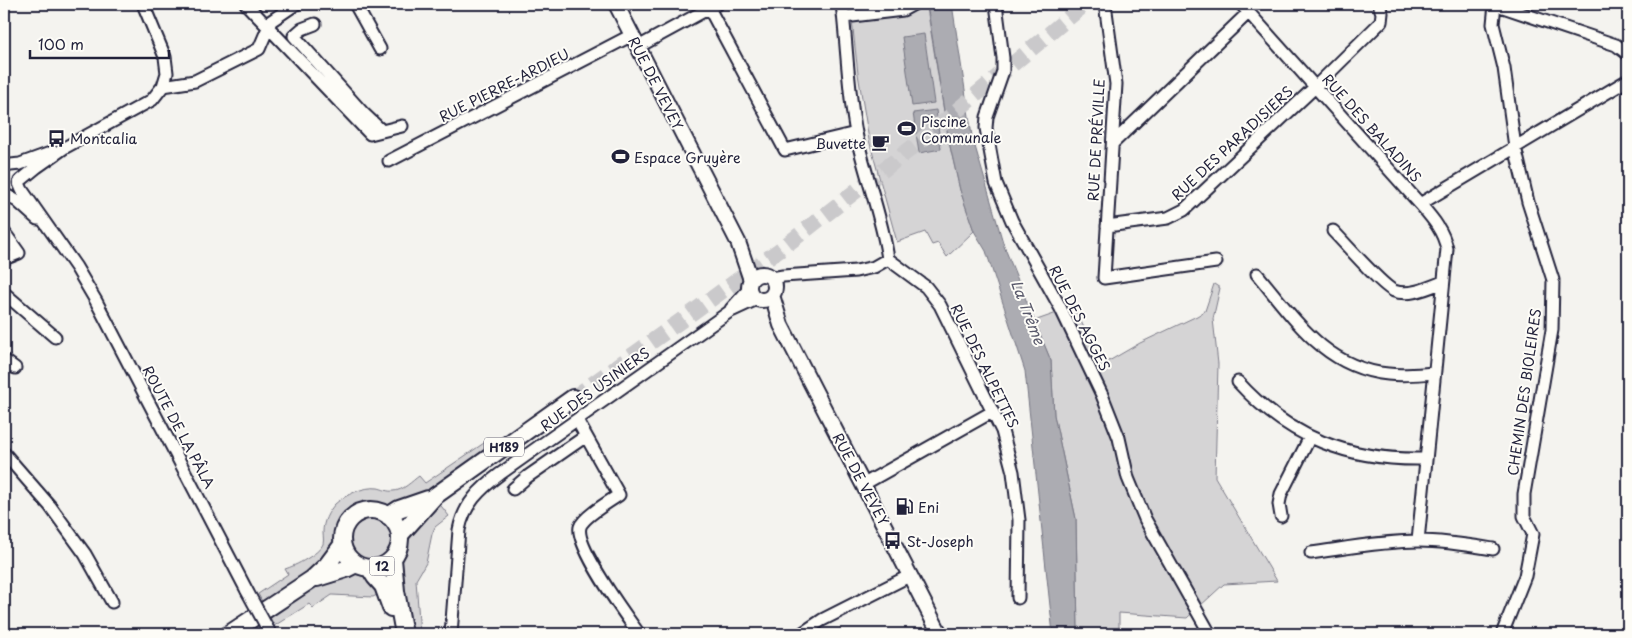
<svg xmlns="http://www.w3.org/2000/svg" width="1632" height="638" font-family="'Playpen Sans',sans-serif">
<rect width="100%" height="100%" fill="#f4f3ef"/>
<filter id="ink" filterUnits="userSpaceOnUse"><feTurbulence type="fractalNoise" baseFrequency=".02" numOctaves="2"/><feDisplacementMap in="SourceGraphic" scale="10" xChannelSelector="R" yChannelSelector="G"/><feConvolveMatrix kernelMatrix="1 2 1 2 8 2 1 2 1" color-interpolation-filters="sRGB"/></filter>
<g filter="url(#ink)">
<!-- green -->
<path fill="#d5d4d5" stroke="#7c7b88" d="M 927,8 L 949,142 L 960,190 L 974,231 L 947,257 L 938,243 L 932,245 L 925,232 L 897,242 L 869,140 L 858,74 L 852,20 Z
M 1214,284 L 1220,288 L 1213,319 L 1218,364 L 1215,477 L 1277,581 L 1224,584 L 1187,618 L 1119,613 L 1119,634 L 1078,634 L 1076,519 L 1054,415 L 1051,361 L 1034,321 L 1074,307 L 1102,365 L 1140,343 L 1197,316 L 1205,311 Z
M 487,441 L 491,447 C 468,463 438,489 412,500 C 404,503 395,506 386,506 C 374,504 361,501 350,509 C 332,522 339,534 330,549 C 318,571 284,589 263,603 L 258,594 L 288,574 L 285,569 C 295,566 319,554 323,544 C 324,540 323,536 323,532 C 323,522 328,512 335,504 C 345,495 364,486 378,488 C 383,489 388,492 393,491 C 403,491 412,481 419,476 L 425,483 Z
M 438,502 L 449,516 L 435,527 L 432,534 L 426,563 L 416,580 L 420,634 L 409,634 L 401,564 L 410,535 Z
M348 540a23 23 0 1 1 46 0a23 23 0 1 1-46 0Z
M 355,574 C 366,577 373,580 380,590 L 377,595 L 373,597 L 332,595 L 313,608 L 309,604 L 274,626 L 270,617 C 296,600 323,576 355,574 Z"/>
<!-- water -->
<path fill="#acacb2" stroke="#757582" d="M 927,4 L 952,4 L 972,136 L 1004,246 L 1051,361 L 1054,415 L 1076,519 L 1078,634 L 1053,634 L 1025,371 L 986,251 L 974,231 L 960,190 L 949,142 Z
M 924,34 L 934,103 L 912,106 L 902,37 Z
M 936,110 L 941,149 L 919,153 L 913,113 Z"/>
<g fill="none" stroke-linecap="round" stroke-linejoin="round">
<!-- highway-tunnel -->
<path stroke="#cac9cb" stroke-width="16" stroke-dasharray="16 8" stroke-linecap="butt" d="M 573,398 L 781,249 L 918,143 L 1085,4"/>
<defs>
<path id="minor" d="M 143,4 L 165,57 L 167,73 L 163,86
M 246,4 L 370,134 L 402,126
M 355,4 L 380,49
M 842,4 C 847,47 848,91 856,133 C 865,176 882,216 888,259
M 996,4 L 1003,58 L 1003,71 L 987,117 L 986,128 L 996,183 L 1012,221 L 1060,307 L 1102,395 L 1119,438 L 1128,478 L 1145,519 L 1210,634
M 1105,4 L 1116,84 L 1104,278 L 1216,262
M 1241,4 L 1420,204 C 1432,218 1443,230 1447,249 L 1418,541
M 1494,4 L 1616,45 L 1628,54
M 1495,4 L 1493,24 L 1504,68 L 1515,147 L 1528,202 L 1553,280 L 1552,330 L 1524,494 L 1524,516 L 1533,534 L 1525,576 L 1502,634
M 709,8 L 785,150 L 856,133
M 844,17 L 903,10 L 914,4
M 315,24 L 302,29 L 294,36 L 363,113 L 382,131
M 638,47 L 717,4
M 1113,143 L 1248,13
M 389,161 L 632,35
M 11,165 L 20,164 L 53,152
M 20,181 L 37,167 L 64,148 L 152,100 L 163,86 L 195,81 L 259,49 L 271,21 L 296,4
M 19,183 L 22,190 L 76,267 L 96,301 L 247,591
M 6,195 L 17,201 L 37,219
M 1420,204 L 1628,80
M 1107,226 L 1168,218 L 1184,210 L 1315,87 L 1381,22 L 1382,13 L 1379,4
M 1333,231 C 1345,243 1381,285 1394,291 C 1409,297 1430,287 1443,282
M 4,232 L 19,253 L 4,259
M 1257,274 C 1294,318 1325,368 1388,374 C 1403,376 1419,374 1434,373
M 772,278 L 783,276 L 856,271 L 874,267 L 888,259 L 926,287 L 940,305 L 1002,431 L 1013,472 L 1019,520 L 1018,598
M 4,293 L 55,337
M 731,309 L 749,289
M 4,360 L 15,368
M 1238,382 C 1289,438 1350,461 1426,459
M 577,420 L 619,495 C 610,501 583,517 580,527 C 575,546 626,616 639,634
M 4,453 L 50,506 L 85,554 L 112,602
M 864,484 L 992,412
M 513,489 L 527,477 L 586,436
M 1281,516 L 1279,504 L 1281,494 L 1310,437
M 1311,553 C 1347,548 1384,541 1419,541 C 1444,541 1468,545 1493,549
M 451,634 L 459,530 C 464,504 480,489 500,474 L 729,312 L 757,299
M 801,634 L 822,620 L 911,575"/>
<path id="major" d="M 616,4 L 738,242 L 751,280
M749 287a13 13 0 1 1 26 0a13 13 0 1 1-26 0Z
M 772,295 L 781,325 L 940,634"/>
<path id="highway" d="M342 539a29 29 0 1 1 58 0a29 29 0 1 1-58 0Z
M 388,516 L 399,509 L 428,499
M 400,535 L 435,496 L 573,398
M 393,559 L 396,591 L 404,634
M 370,569 L 375,577 L 383,586 L 391,608
M 317,578 L 346,569 L 356,564
M 229,634 L 312,579 L 327,565 L 342,545"/>
</defs>
<!-- minor casing -->
<use href="#minor" stroke="#22223b" stroke-width="15"/>
<!-- major casing -->
<use href="#major" stroke="#22223b" stroke-width="18"/>
<!-- highway casing -->
<use href="#highway" stroke="#22223b" stroke-width="20"/>
<!-- minor -->
<use href="#minor" stroke="#fdfcf7" stroke-width="11"/>
<!-- major -->
<use href="#major" stroke="#fdfcf7" stroke-width="14"/>
<!-- highway -->
<use href="#highway" stroke="#fdfcf7" stroke-width="16"/>
<defs>
<path id="minor-bridge" d="M 247,591 L 270,633"/>
</defs>
<!-- minor-bridge casing -->
<use href="#minor-bridge" stroke="#22223b" stroke-width="15" stroke-linecap="butt"/>
<!-- minor-bridge -->
<use href="#minor-bridge" stroke="#fdfcf7" stroke-width="11"/>
</g>
</g>
<!-- icons -->
<defs>
<symbol id="stadium-bare" viewBox="-9 -9 18 18"><path d="M0-5a6.5 5 0 1 0 0 10a6.5 5 0 1 0 0-10ZM-3.5-1.8h7v3.6h-7Z" fill="#22223b" stroke="#fdfcf7" stroke-width="2.5" paint-order="stroke"/></symbol>
<symbol id="bus-bare" viewBox="-9 -9 18 18"><path d="M-5-6H5V4H4V6H2V4H-2V6H-4V4H-5ZM-3.5-4V0h7V-4ZM-3.5 1.2v1.5H-2V1.2ZM2 1.2v1.5H3.5V1.2Z" fill="#22223b" stroke="#fdfcf7" stroke-width="2.5" paint-order="stroke"/></symbol>
<symbol id="cafe-bare" viewBox="-9 -9 18 18"><path d="M-5.5-4.5H6V0H3Q3 3.5 0 3.5H-2.5Q-5.5 3.5-5.5 0ZM3-3.2v2h1.7v-2ZM-6 4.5H4V6H-6Z" fill="#22223b" stroke="#fdfcf7" stroke-width="2.5" paint-order="stroke"/></symbol>
<symbol id="fuel-bare" viewBox="-9 -9 18 18"><path d="M-5.5-6h7V0h2V4h1.3V-2.5L3-4.5l.8-.8L6-3V5H2.5V1h-1V6h-7ZM-4.2-4.7v3.2H.2V-4.7Z" fill="#22223b" stroke="#fdfcf7" stroke-width="2.5" paint-order="stroke"/></symbol>
</defs>
<g fill-rule="evenodd">
<use href="#stadium-bare" x="894" y="116" width="25" height="25"/>
<use href="#bus-bare" x="44" y="126" width="25" height="25"/>
<use href="#cafe-bare" x="868" y="130" width="25" height="25"/>
<use href="#stadium-bare" x="608" y="144" width="25" height="25"/>
<use href="#fuel-bare" x="892" y="494" width="25" height="25"/>
<use href="#bus-bare" x="880" y="528" width="25" height="25"/>
</g>
<g text-anchor="middle" dominant-baseline="central" stroke-width="4" stroke-linejoin="round" paint-order="stroke">
<!-- shield labels -->
<g fill="#fdfcf7" stroke="#646373" stroke-width="1">
<rect x="484" y="437.5" width="40" height="19" rx="4"/>
<rect x="369.5" y="556.5" width="25" height="19" rx="4"/>
</g>
<g font-size="12" font-weight="bold" fill="#22223b">
<text x="504" y="447">H189</text>
<text x="382" y="566">12</text>
</g>
<!-- street labels -->
<g font-size="14" fill="#22223b" stroke="#fdfcf7">
<text transform="translate(656 83) rotate(63)">RUE DE VEVEY</text>
<text transform="translate(504 85) rotate(-27)">RUE PIERRE-ARDIEU</text>
<text transform="translate(1372 128) rotate(48)">RUE DES BALADINS</text>
<text transform="translate(1096 140) rotate(-87)">RUE DE PRÉVILLE</text>
<text transform="translate(1232 143) rotate(-43)">RUE DES PARADISIERS</text>
<text transform="translate(1080 318) rotate(63)">RUE DES AGGES</text>
<text transform="translate(985 366) rotate(64)">RUE DES ALPETTES</text>
<text transform="translate(595 389) rotate(-36)">RUE DES USINIERS</text>
<text transform="translate(1524 392) rotate(-82)">CHEMIN DES BIOLEIRES</text>
<text transform="translate(179 427) rotate(62)">ROUTE DE LA PÂLA</text>
<text transform="translate(861 479) rotate(62)">RUE DE VEVEY</text>
</g>
<!-- poi labels -->
<g font-size="14" fill="#22223b" stroke="#fdfcf7" text-anchor="start">
<text x="921" y="121">Piscine<tspan x="921" dy="16">Communale</tspan></text>
<text x="70" y="138">Montcalia</text>
<text x="866" y="143" text-anchor="end">Buvette</text>
<text x="634" y="157">Espace Gruyère</text>
<text x="918" y="507">Eni</text>
<text x="907" y="541">St-Joseph</text>
</g>
<!-- water labels -->
<g font-size="15" font-style="italic" fill="#59596b" stroke="#fdfcf7">
<text transform="translate(1029 312) rotate(69)">La Trême</text>
</g>
</g>
<!-- margin -->
<rect width="1632" height="638" fill="none" stroke="#fdfcf7" stroke-width="20"/>
<rect x="10" y="10" width="1612" height="618" fill="none" stroke="#22223b" stroke-width="2" filter="url(#ink)"/>
<!-- scale -->
<path d="M30 50v8h139v-8" fill="none" stroke="#22223b" stroke-width="2.5"/>
<text x="38" y="50" font-size="15" fill="#22223b" stroke="#fdfcf7" stroke-width="4" paint-order="stroke">100 m</text>
</svg>
